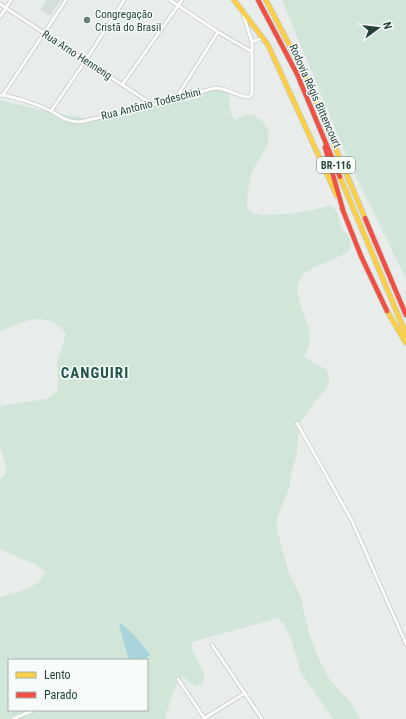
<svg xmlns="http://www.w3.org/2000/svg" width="406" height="719" font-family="'Roboto Condensed',sans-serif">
<rect width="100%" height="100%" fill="#e8edeb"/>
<!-- built -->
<path fill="#d6dedb" d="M 46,0 L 61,0 L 50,16 L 40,9 Z"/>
<!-- green -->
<path fill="#d1e6d8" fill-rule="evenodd" d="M 282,0 L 406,0 L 406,279 L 349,162 Z
M 212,88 L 228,92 C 232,105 226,107 235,120 C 242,115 249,112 257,117 C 282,135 262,151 253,170 C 250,177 249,185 248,193 C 247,199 245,206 250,211 C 256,218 299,213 309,211 C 317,210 325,205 333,206 L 337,213 L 342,229 L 348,235 L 351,248 C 343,260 307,264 299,281 C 293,296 310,322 310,338 C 310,345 307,350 304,356 L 312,362 L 326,369 L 329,374 L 329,382 L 327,387 L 313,404 L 299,426 L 297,453 L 292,470 L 289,489 L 277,518 L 277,530 L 289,573 L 301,597 L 308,630 L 319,660 L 330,680 L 352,704 L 360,719 L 333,719 L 301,673 L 291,639 L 284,623 L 281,622 L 279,618 L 192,642 C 192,645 191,648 193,651 C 195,659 212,679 200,685 C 194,688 188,681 184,677 L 180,678 L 172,696 L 165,719 L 0,719 L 0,597 C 13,594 42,587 45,572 L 35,564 L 21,559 L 0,549 L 0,479 L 5,475 L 6,472 L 5,462 L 0,447 L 0,406 L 46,399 L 56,392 L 58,388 L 57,362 L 66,334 C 64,330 61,328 57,325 C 38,312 18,324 0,332 L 0,100 L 53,113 L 87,118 L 101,116 L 147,102 ZM 9,660 L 147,660 L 147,710 L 9,710 Z"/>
<!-- water -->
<path fill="#a9d4db" d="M 121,623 L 136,637 L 150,655 L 143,660 L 129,660 L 119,625 Z"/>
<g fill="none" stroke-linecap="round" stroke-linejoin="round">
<defs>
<path id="street" d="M 170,0 L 218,32 L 252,52
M 0,4 L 153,105
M 0,17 L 11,0
M 252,42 L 262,38
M 122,85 L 182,0
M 0,95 C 13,96 36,104 49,110 C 61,116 65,122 80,122 L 153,105 L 215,88 C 229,88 238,98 249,97 L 252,94 L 252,42 L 243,14
M 3,95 L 66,0
M 176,98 L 218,32
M 51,111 L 86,60 L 124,0
M 297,423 L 352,521 L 406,644
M 212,645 L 262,719
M 178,679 L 205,719
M 13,719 L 34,710
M 203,719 L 245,693"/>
<path id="slow" d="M 234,0 L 268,45 L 337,196
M 266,0 L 303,71 L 365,218
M 340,177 L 406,334
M 387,311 L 406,343"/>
<path id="jam" d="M 258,0 L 297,74 L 340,177
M 325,147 L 343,210
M 342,208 L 361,256 L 387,311
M 365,218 L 406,315"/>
</defs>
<!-- street casing -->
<use href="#street" stroke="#c5cac8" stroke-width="4.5"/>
<!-- slow casing -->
<use href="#slow" stroke="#c3cbc8" stroke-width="6"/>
<!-- jam casing -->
<use href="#jam" stroke="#c3cbc8" stroke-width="6"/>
<!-- street -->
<use href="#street" stroke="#fcfcfc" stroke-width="3"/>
<!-- slow -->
<use href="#slow" stroke="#ffcf43" stroke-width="4.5"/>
<!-- jam -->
<use href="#jam" stroke="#f24e42" stroke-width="4.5"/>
</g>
<!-- markers -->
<circle fill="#697e78" stroke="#f7fbf9" stroke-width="1.5" cx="87" cy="20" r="4"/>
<g text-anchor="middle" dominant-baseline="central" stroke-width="3" stroke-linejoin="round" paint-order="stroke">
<!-- shield labels -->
<rect fill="#f7fbf9" stroke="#637a73" stroke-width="1" x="317" y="157" width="38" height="16" rx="3"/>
<g font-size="10" font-weight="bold" fill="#24423a">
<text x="336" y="165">BR-116</text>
</g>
<!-- poi labels -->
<g font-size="11" fill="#24423a" stroke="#f7fbf9" text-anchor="start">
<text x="95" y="14">Congregação<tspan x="95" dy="13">Cristã do Brasil</tspan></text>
</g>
<!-- street labels -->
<g font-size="11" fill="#24423a" stroke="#f7fbf9">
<text transform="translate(77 55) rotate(33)">Rua Arno Henneng</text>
<text transform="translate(315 96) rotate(66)">Rodovia Régis Bittencourt</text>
<text transform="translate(151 104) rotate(-14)">Rua Antônio Todeschini</text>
</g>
<!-- district labels -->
<g font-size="15" font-weight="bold" letter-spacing="1" fill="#1f5548" stroke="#f7fbf9">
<text x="95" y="373">CANGUIRI</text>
</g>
</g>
<!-- legend -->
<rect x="8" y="659" width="140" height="52" fill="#f7fbf9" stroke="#a3b1ad"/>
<rect x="16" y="672" width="20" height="6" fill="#ffcf43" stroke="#a3b1ad"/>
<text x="44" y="679" font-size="12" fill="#24423a">Lento</text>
<rect x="16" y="692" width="20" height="6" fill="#f24e42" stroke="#a3b1ad"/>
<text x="44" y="699" font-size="12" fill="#24423a">Parado</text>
<!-- north arrow -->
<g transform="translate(378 28) rotate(75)" stroke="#f7fbf9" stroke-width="3" paint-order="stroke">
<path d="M0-3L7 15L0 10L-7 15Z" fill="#24423a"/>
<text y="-6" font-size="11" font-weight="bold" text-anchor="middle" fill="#24423a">N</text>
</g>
</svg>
